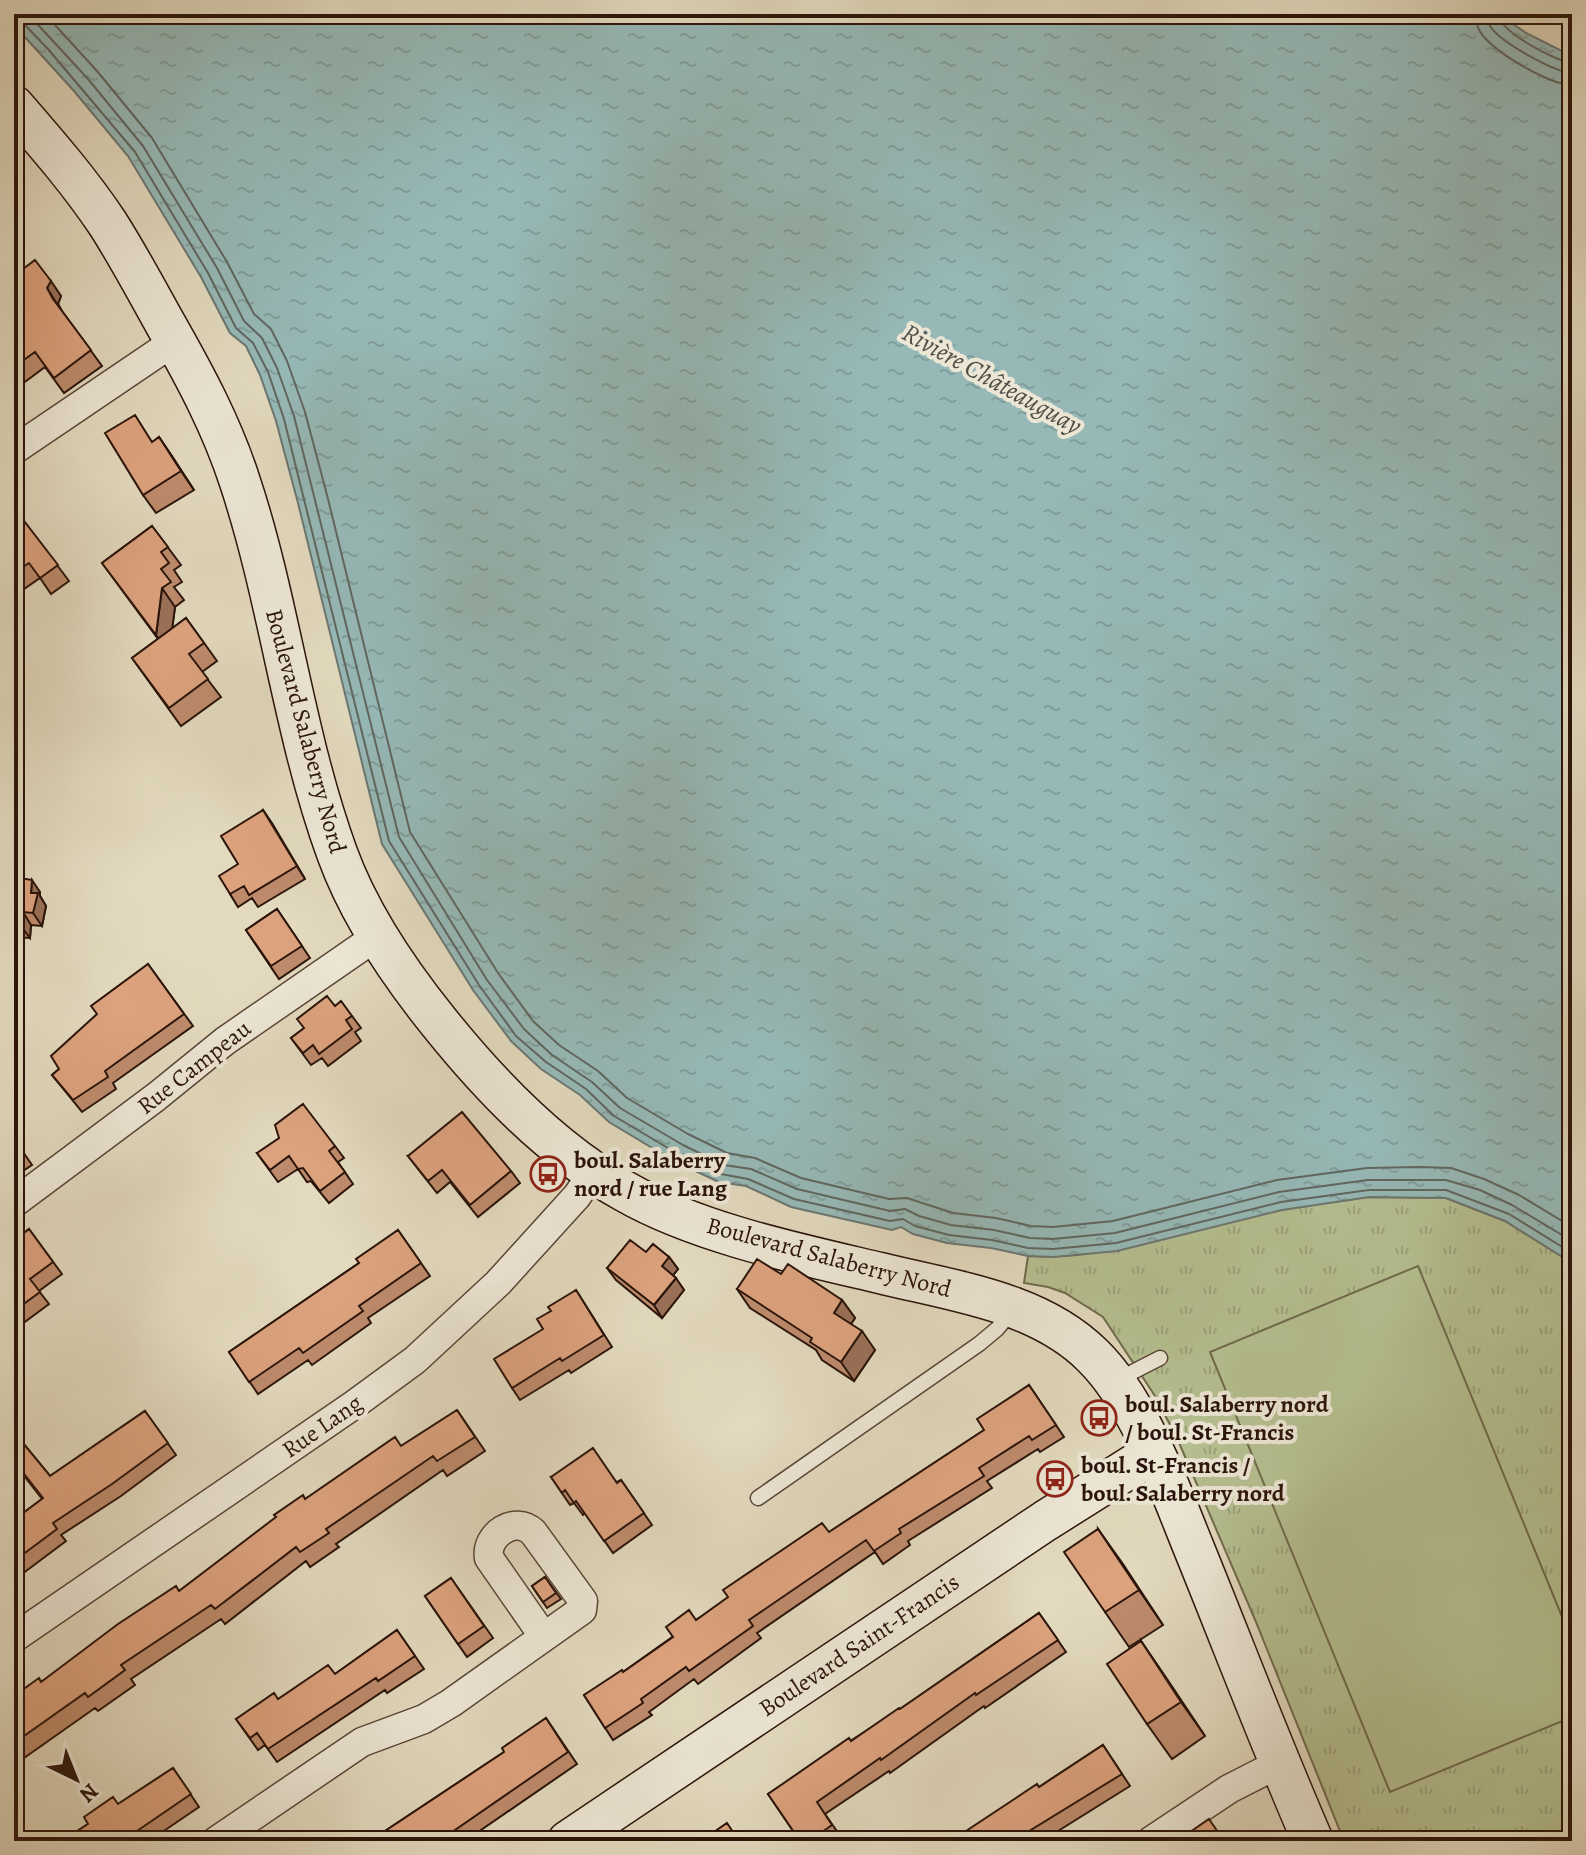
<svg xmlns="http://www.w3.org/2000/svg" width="1586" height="1855" font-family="Alegreya,serif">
<defs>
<pattern id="grass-tufts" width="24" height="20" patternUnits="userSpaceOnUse" patternTransform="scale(2)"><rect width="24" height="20" fill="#b5bf90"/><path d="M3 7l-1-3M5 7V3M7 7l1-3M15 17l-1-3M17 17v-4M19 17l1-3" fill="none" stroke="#9ca37b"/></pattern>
<pattern id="water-ripples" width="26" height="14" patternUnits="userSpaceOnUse" patternTransform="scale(2)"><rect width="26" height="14" fill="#96b9b7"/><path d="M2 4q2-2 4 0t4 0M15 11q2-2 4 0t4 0" fill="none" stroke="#819e9c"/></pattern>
</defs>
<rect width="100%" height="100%" fill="#e2d9be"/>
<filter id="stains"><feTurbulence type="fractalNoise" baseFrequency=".0025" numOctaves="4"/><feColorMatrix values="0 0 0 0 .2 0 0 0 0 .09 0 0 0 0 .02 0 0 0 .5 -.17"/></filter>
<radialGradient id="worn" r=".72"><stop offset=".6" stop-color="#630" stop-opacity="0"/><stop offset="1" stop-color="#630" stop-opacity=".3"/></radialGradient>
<!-- grass -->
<path fill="url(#grass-tufts)" stroke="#706a4d" stroke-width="2" d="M 1369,1197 L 1446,1198 L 1505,1221 L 1572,1263 L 1572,1841 L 1344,1841 L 1256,1622 L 1177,1438 L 1155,1396 L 1103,1317 L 1065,1293 L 1048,1287 L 1024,1283 L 1028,1256 C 1104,1260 1174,1235 1247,1217 C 1287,1207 1328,1203 1369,1197 Z"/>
<!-- pitch -->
<path fill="#b5bf90" stroke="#706a4d" stroke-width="2" d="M 1418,1266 L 1572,1641 L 1572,1717 L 1390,1792 L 1210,1352 Z"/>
<!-- water -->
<path fill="url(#water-ripples)" stroke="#6b7772" stroke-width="2" d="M 14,14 L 1499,14 L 1526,33 L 1572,56 L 1572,1263 L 1505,1221 L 1446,1198 L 1369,1197 L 1282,1210 L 1117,1251 L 1054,1257 L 1028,1256 L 991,1248 L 947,1243 L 913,1234 L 901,1227 L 892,1230 L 791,1207 L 746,1186 L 719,1182 L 674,1161 L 609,1122 L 580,1095 L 541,1069 L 511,1041 L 473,990 L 382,844 L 298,503 L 276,421 L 260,375 L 246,346 L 230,333 L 201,277 L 128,156 L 74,91 L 14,25 Z"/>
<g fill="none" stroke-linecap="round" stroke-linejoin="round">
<!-- shore -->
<path stroke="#606660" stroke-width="2" d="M 28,14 L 88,79 L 143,146 L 217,268 L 244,321 L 262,338 L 277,368 L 294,416 L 399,837 L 487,980 L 524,1029 L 552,1055 L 592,1082 L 620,1108 L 683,1145 L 724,1165 L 751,1169 L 797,1189 L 890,1211 L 905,1209 L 919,1216 L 951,1225 L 994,1230 L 1030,1238 L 1053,1239 L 1115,1233 L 1279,1192 L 1368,1180 L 1446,1180 L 1480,1190 L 1512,1205 L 1572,1241
M 45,14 L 97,71 L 152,138 L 227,262 L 254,314 L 271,329 L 287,361 L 305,412 L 327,495 L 410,832 L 498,973 L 533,1021 L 559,1045 L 598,1071 L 627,1098 L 688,1134 L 727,1153 L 755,1158 L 801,1178 L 889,1199 L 907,1198 L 953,1213 L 996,1218 L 1031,1226 L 1053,1227 L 1113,1221 L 1277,1180 L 1367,1168 L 1419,1167 L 1451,1168 L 1484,1179 L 1519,1195 L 1572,1227
M 1476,14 C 1476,23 1478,31 1484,37 C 1500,55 1548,84 1572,85
M 1488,14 C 1488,20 1487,21 1490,26 C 1500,42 1554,72 1572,73
M 1498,14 C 1500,32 1555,61 1572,63
M 14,21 L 22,22 L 48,49 L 135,152 L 208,273 L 236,328 L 253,343 L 268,372 L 284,419 L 389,841 L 479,985 L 516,1036 L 546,1062 L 586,1089 L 614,1116 L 678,1154 L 721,1174 L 748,1179 L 794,1199 L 890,1221 L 903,1219 L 915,1226 L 949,1235 L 992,1240 L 1028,1248 L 1053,1249 L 1116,1243 L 1281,1202 L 1369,1190 L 1446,1190 L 1509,1214 L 1572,1253"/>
<defs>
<path id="lane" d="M 1117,1380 L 1160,1358
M 758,1498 L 979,1344 L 997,1329 L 1013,1310"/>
<path id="street" d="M 14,450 L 175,341
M 14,1203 L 156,1097 L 225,1041 L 377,936
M 14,1638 L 355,1404 L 415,1360 L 498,1283 L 577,1196 L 594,1171
M 216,1841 L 362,1742 L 424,1719 L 451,1703 L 582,1610 L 583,1601 L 533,1532 C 515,1515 485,1535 489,1558 L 544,1637
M 1151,1841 L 1229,1789 L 1280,1763"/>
<path id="secondary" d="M 14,106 C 47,144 80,182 108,224 C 129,257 147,291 166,325 C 195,376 222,426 240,482 C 280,603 293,732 337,853 C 359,914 397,970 438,1021 C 490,1086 552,1151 626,1192 C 698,1233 799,1254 880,1273 C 952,1291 1038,1301 1093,1356 C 1140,1402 1170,1490 1195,1551 C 1234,1647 1271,1745 1313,1841
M 568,1841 L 1045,1521 L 1153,1453"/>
</defs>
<!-- lane casing -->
<use href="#lane" stroke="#594537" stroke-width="17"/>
<!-- street casing -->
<use href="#street" stroke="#594537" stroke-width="31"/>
<!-- secondary casing -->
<use href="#secondary" stroke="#2b140a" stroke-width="43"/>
<!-- lane -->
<use href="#lane" stroke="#ece6d5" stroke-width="14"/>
<!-- street -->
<use href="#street" stroke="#ece6d5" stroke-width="28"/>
<!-- secondary -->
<use href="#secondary" stroke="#ece6d5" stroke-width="40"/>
</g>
<!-- wall -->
<path fill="#bd8b6c" stroke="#2b140a" stroke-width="2" d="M 61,296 L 58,304 L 62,311 L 102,366 L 64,393 L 45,367 L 14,390 L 14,344 L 21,340 Z
M 159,437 L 194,490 L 156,513 L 143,495 L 153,442 Z
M 14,508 L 69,581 L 51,594 L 40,578 L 14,596 Z
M 152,526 L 181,565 L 174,570 L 182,582 L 174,587 L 184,600 L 175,607 L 172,629 L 186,618 L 217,661 L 202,672 L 221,697 L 181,726 L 132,658 L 158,639 L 102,563 Z
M 263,810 L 305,879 L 258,907 L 252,898 L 238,907 L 230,894 L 238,864 Z
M 14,877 L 40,892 L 40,896 L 46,906 L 42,926 L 31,925 L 30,938 L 14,937 Z
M 277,909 L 310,958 L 279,979 L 246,930 Z
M 148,964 L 193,1026 L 113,1083 L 116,1089 L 82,1112 L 52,1075 L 59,1069 Z
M 335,1006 L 352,1016 L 361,1028 L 355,1032 L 361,1041 L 328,1066 L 322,1058 L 311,1065 L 291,1038 Z
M 14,1139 L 32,1165 L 14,1177 Z
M 335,1146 L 344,1158 L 338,1162 L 353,1184 L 329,1203 L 311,1181 L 307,1182 L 298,1169 L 278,1182 L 257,1153 Z
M 408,1156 L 511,1171 L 520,1183 L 478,1217 L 450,1182 L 437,1193 Z
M 29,1229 L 62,1274 L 39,1291 L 49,1304 L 14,1330 L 14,1241 Z
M 398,1230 L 430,1276 L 368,1318 L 371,1323 L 312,1365 L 308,1360 L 258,1394 L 229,1352 L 359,1263 Z
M 646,1252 L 669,1257 L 678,1269 L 673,1275 L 684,1290 L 662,1318 L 616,1280 L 607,1268 Z
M 781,1274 L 842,1300 L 855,1318 L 851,1324 L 875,1350 L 854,1381 L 822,1360 L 816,1350 L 750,1308 L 737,1289 Z
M 576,1290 L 612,1347 L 571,1373 L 569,1370 L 520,1400 L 512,1388 L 543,1329 L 551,1311 Z
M 1029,1385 L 1064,1437 L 1040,1452 L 1038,1449 L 987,1481 L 992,1488 L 908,1541 L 910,1545 L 883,1564 L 875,1552 L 757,1633 L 761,1638 L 698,1684 L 694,1679 L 649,1712 L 652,1715 L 613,1740 L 584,1695 L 623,1672 L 696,1620 L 984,1430 Z
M 457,1410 L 485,1451 L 447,1476 L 443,1470 L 336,1544 L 339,1547 L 310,1567 L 306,1561 L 225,1624 L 221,1619 L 131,1679 L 135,1685 L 98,1711 L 95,1708 L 14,1765 L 14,1696 L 41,1682 L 179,1591 L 305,1499 L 401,1446 Z
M 145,1411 L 176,1455 L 121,1496 L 61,1535 L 66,1541 L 14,1580 L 14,1520 L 42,1499 L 14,1463 L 14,1432 L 50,1476 Z
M 551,1477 L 617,1482 L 621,1480 L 652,1525 L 613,1553 L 585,1513 L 583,1515 L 574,1503 L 570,1505 Z
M 1098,1529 L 1163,1625 L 1129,1647 L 1105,1612 Z
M 545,1577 L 561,1599 L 547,1608 L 532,1586 Z
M 451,1578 L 493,1638 L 467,1657 L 425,1596 Z
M 1039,1613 L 1066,1652 L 985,1708 L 984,1706 L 890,1773 L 889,1771 L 825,1814 L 841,1837 L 836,1841 L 800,1841 L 768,1794 L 900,1709 Z
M 397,1630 L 424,1669 L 387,1693 L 385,1690 L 277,1762 L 265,1745 L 258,1750 L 236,1719 L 335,1674 Z
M 1141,1641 L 1205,1736 L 1172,1759 L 1147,1724 Z
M 546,1718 L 577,1764 L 465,1841 L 370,1841 L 504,1752 Z
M 1103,1745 L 1130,1786 L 1042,1841 L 951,1841 L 1039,1787 Z
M 173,1768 L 199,1807 L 149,1841 L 62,1841 Z"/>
<!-- shaded-wall -->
<path fill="#9a7158" stroke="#2b140a" stroke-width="2" d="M 51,281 L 61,296 L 58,304 L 64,315 L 47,288 Z
M 159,437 L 172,456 L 194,490 L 181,471 Z
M 162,588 L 175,607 L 169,654 L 156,635 Z
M 263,810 L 272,823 L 305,879 L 297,866 Z
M 32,880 L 40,892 L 40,896 L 46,906 L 42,926 L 33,913 L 31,893 Z
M 23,912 L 31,925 L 30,938 L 21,926 Z
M 669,1257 L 678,1269 L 670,1279 L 662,1266 Z
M 676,1278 L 684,1290 L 662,1318 L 654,1305 Z
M 842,1300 L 855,1318 L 846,1331 L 834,1313 Z
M 862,1331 L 875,1350 L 854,1381 L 841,1362 Z
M 1098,1529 L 1123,1564 L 1163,1625 L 1139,1590 Z
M 1141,1641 L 1165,1676 L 1205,1736 L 1181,1702 Z"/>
<!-- building -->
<path fill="#dca27e" stroke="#2b140a" stroke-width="2" d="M 35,260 L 51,281 L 47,288 L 53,299 L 91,350 L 54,378 L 35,352 L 14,367 L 14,344 L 21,340 L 14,330 L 14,276 Z
M 135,415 L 152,442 L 159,437 L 181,471 L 143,495 L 105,433 Z
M 14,508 L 58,565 L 40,578 L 29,563 L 14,573 Z
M 152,526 L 168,547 L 161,552 L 169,563 L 161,569 L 171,582 L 162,588 L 156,635 L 102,563 Z
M 186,618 L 204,643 L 189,654 L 208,679 L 169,708 L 132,658 Z
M 263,810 L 297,866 L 249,895 L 244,886 L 230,894 L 219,876 L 238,864 L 221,836 Z
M 14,877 L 32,880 L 31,893 L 38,893 L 33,913 L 23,912 L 21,926 L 14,925 Z
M 277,909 L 302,946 L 271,966 L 246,930 Z
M 148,964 L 184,1014 L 105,1071 L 108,1077 L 73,1100 L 52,1075 L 59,1069 L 51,1056 L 97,1014 L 91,1006 Z
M 327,996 L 335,1006 L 341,1001 L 352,1016 L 346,1020 L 352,1029 L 319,1054 L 313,1045 L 303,1053 L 291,1038 L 304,1028 L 297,1019 Z
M 303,1104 L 335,1146 L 329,1151 L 345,1172 L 320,1191 L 303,1168 L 298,1169 L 289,1156 L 270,1170 L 257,1153 L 279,1138 L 275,1125 Z
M 462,1112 L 511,1171 L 470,1205 L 442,1170 L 428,1181 L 408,1156 Z
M 14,1139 L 24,1153 L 14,1159 Z
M 29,1229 L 53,1262 L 30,1279 L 40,1292 L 14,1311 L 14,1241 Z
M 398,1230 L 421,1263 L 359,1306 L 363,1311 L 303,1353 L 299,1348 L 249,1382 L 229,1352 L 359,1263 L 356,1259 Z
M 630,1240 L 646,1252 L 653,1244 L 669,1257 L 662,1266 L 676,1278 L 654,1305 L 607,1268 Z
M 757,1259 L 781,1274 L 788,1264 L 842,1300 L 834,1313 L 862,1331 L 841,1362 L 810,1342 L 812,1338 L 737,1289 Z
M 576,1290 L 604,1335 L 562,1361 L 560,1358 L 512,1388 L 494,1359 L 543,1329 L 537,1319 L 551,1311 L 548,1307 Z
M 1029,1385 L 1056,1425 L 1032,1440 L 1029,1436 L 979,1468 L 984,1476 L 899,1529 L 901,1533 L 874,1551 L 866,1540 L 749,1620 L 753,1626 L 689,1671 L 686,1667 L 641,1699 L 643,1703 L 605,1728 L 584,1695 L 622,1670 L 623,1672 L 673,1637 L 666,1627 L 689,1610 L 696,1620 L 728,1597 L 723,1590 L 822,1523 L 829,1532 L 984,1430 L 977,1419 Z
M 457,1410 L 475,1437 L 437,1461 L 433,1456 L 326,1529 L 329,1533 L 300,1552 L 296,1547 L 215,1609 L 211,1605 L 121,1665 L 125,1670 L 88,1697 L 85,1693 L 14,1743 L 14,1696 L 39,1678 L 41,1682 L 118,1624 L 176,1586 L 179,1591 L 276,1517 L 274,1515 L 303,1495 L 305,1499 L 395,1437 L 401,1446 Z
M 145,1411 L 168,1443 L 112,1484 L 53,1523 L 57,1529 L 14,1561 L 14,1520 L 43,1498 L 14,1461 L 14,1432 L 50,1476 Z
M 593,1448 L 617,1483 L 621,1480 L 644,1513 L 604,1541 L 576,1501 L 574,1503 L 565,1490 L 562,1493 L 551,1477 Z
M 1098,1529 L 1139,1590 L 1105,1612 L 1064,1552 Z
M 545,1577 L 556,1593 L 543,1602 L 532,1586 Z
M 451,1578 L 484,1626 L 458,1644 L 425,1596 Z
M 1039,1613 L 1058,1640 L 976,1695 L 975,1693 L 881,1760 L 880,1758 L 817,1802 L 832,1825 L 809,1841 L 800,1841 L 768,1794 L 849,1738 L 851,1741 L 899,1708 L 900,1709 Z
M 397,1630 L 415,1656 L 378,1681 L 376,1678 L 268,1749 L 257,1733 L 250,1738 L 236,1719 L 274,1693 L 278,1699 L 328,1665 L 335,1674 Z
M 1141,1641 L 1181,1702 L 1147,1724 L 1107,1664 Z
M 546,1718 L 568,1752 L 439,1841 L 370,1841 L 504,1752 L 502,1748 Z
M 1103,1745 L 1122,1774 L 1013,1841 L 951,1841 L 1037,1784 L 1039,1787 Z
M 173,1768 L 191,1794 L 137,1831 L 127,1839 L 129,1841 L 62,1841 L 88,1824 L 84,1817 L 113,1797 L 118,1804 Z
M 1209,1819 L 1224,1841 L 1177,1841 Z
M 727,1823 L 739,1841 L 701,1841 Z"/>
<!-- icons -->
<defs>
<symbol id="bus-ring" viewBox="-11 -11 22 22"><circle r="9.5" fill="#ece6d5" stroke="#8f2418" stroke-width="1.5"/><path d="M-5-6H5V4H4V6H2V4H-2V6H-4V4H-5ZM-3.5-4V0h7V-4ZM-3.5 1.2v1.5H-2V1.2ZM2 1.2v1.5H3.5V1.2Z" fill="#8f2418"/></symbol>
</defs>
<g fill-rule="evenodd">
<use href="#bus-ring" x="528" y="1154" width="40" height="40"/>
<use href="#bus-ring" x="1079" y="1398" width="40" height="40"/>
<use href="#bus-ring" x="1035" y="1459" width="40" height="40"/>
</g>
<g text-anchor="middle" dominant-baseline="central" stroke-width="8" stroke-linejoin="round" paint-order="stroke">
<!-- street labels -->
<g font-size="24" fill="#2b140a" stroke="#ece6d5">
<text transform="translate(306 731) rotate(75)">Boulevard Salaberry Nord</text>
<text transform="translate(194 1067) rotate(-38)">Rue Campeau</text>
<text transform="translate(829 1257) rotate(15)">Boulevard Salaberry Nord</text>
<text transform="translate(322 1426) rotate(-35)">Rue Lang</text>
<text transform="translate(859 1645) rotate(-34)">Boulevard Saint-Francis</text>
</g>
<!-- poi labels -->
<g font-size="24" font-weight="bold" fill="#2b140a" stroke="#ece6d5" text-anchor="start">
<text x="574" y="1160">boul. Salaberry<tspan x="574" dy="28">nord / rue Lang</tspan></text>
<text x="1125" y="1404">boul. Salaberry nord<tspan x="1125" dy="28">/ boul. St-Francis</tspan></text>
<text x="1081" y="1465">boul. St-Francis /<tspan x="1081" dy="28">boul. Salaberry nord</tspan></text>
</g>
<!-- water labels -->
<g font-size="26" font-style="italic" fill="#504e47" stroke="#ece6d5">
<text transform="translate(992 379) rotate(29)">Rivière Châteauguay</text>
</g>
</g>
<!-- margin -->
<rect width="1586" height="1855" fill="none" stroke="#e2d9be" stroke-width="48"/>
<rect x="16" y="16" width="1554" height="1823" fill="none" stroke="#2b140a" stroke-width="4"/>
<rect x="24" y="24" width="1538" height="1807" fill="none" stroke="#2b140a" stroke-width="2"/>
<!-- north arrow -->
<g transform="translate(76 1779) rotate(137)" stroke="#ece6d5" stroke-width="6" paint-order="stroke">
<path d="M0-6L14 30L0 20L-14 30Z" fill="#2b140a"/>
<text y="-12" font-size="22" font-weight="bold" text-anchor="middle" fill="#2b140a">N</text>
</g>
<rect width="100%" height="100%" filter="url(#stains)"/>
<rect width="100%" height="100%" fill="url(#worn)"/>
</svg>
